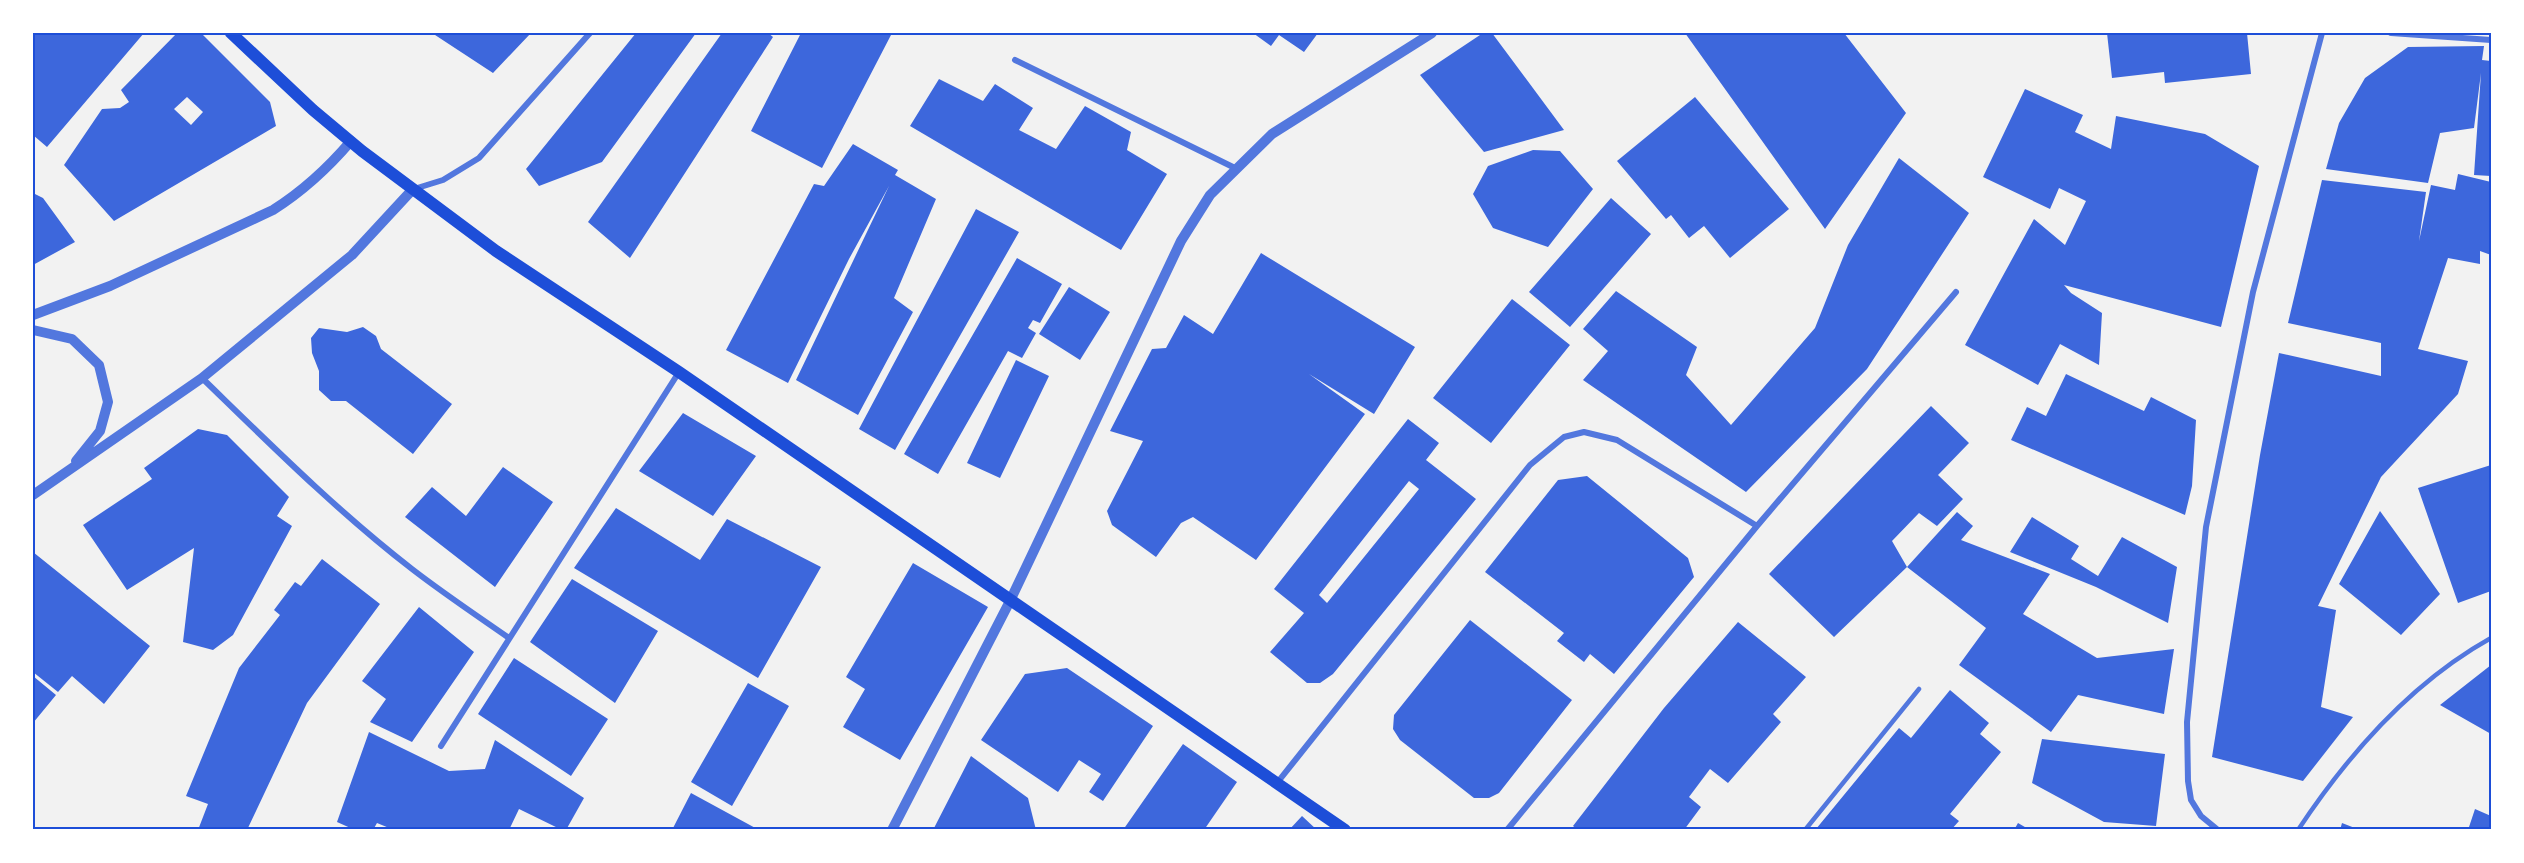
<svg xmlns="http://www.w3.org/2000/svg" width="2524" height="863" font-family="'Varela Round',sans-serif">
<rect width="100%" height="100%" fill="#f2f2f2"/>
<!-- building -->
<path fill="#3d67dc" fill-rule="evenodd" d="M 33,33 L 144,33 L 47,147 L 33,135 Z
M 177,33 L 201,33 L 270,102 L 276,126 L 114,221 L 64,165 L 102,109 L 120,108 L 129,102 L 121,90 ZM 187,97 L 203,112 L 191,125 L 174,109 Z
M 432,33 L 531,33 L 493,73 Z
M 636,33 L 696,33 L 602,162 L 539,186 L 526,169 Z
M 722,33 L 768,33 L 773,37 L 630,258 L 588,222 Z
M 801,33 L 889,33 L 891,35 L 822,168 L 751,131 Z
M 1253,33 L 1318,33 L 1304,52 L 1279,35 L 1271,46 Z
M 1483,33 L 1492,33 L 1564,130 L 1484,152 L 1420,75 Z
M 1685,33 L 1844,33 L 1906,113 L 1825,229 Z
M 2107,33 L 2247,33 L 2251,74 L 2165,83 L 2164,72 L 2112,78 Z
M 2484,46 L 2482,60 L 2491,61 L 2491,176 L 2474,175 L 2481,73 L 2474,128 L 2440,133 L 2428,183 L 2326,169 L 2339,123 L 2365,78 L 2408,47 Z
M 939,79 L 983,101 L 995,84 L 1033,108 L 1019,130 L 1056,149 L 1085,106 L 1131,132 L 1127,150 L 1167,174 L 1121,250 L 910,126 Z
M 2025,89 L 2083,115 L 2075,132 L 2111,149 L 2116,116 L 2205,134 L 2259,166 L 2221,327 L 2064,285 L 2071,293 L 2102,313 L 2099,365 L 2060,344 L 2038,385 L 1965,345 L 2034,219 L 2065,245 L 2086,201 L 2059,188 L 2050,209 L 1983,177 Z
M 1695,97 L 1789,209 L 1730,258 L 1704,226 L 1689,238 L 1671,215 L 1666,219 L 1617,161 Z
M 853,144 L 898,170 L 895,175 L 936,199 L 894,298 L 913,312 L 858,415 L 796,380 L 889,186 L 849,259 L 788,383 L 726,350 L 814,184 L 824,186 Z
M 1533,150 L 1560,151 L 1593,189 L 1548,247 L 1493,228 L 1473,194 L 1488,166 Z
M 1899,158 L 1969,213 L 1867,369 L 1746,492 L 1583,380 L 1608,351 L 1583,329 L 1616,291 L 1697,347 L 1686,375 L 1731,425 L 1815,328 L 1848,245 Z
M 2458,174 L 2491,182 L 2491,255 L 2480,251 L 2480,264 L 2448,258 L 2418,349 L 2468,361 L 2458,394 L 2381,477 L 2318,606 L 2336,610 L 2321,707 L 2353,717 L 2303,781 L 2212,757 L 2260,455 L 2279,353 L 2381,376 L 2381,343 L 2288,323 L 2322,180 L 2426,192 L 2419,241 L 2431,185 L 2455,190 Z
M 33,193 L 43,198 L 75,242 L 33,265 Z
M 1611,198 L 1651,234 L 1570,327 L 1529,292 Z
M 976,209 L 1019,232 L 895,450 L 859,429 Z
M 1261,253 L 1415,347 L 1374,414 L 1309,374 L 1365,414 L 1256,560 L 1193,517 L 1181,523 L 1156,557 L 1112,525 L 1107,511 L 1143,441 L 1110,431 L 1152,349 L 1166,348 L 1184,315 L 1213,334 Z
M 1017,258 L 1062,284 L 1040,323 L 1033,320 L 1028,328 L 1036,333 L 1022,358 L 1008,351 L 938,474 L 904,454 Z
M 1069,287 L 1110,312 L 1080,360 L 1039,334 Z
M 1512,299 L 1570,345 L 1491,443 L 1433,398 Z
M 363,327 L 376,336 L 381,349 L 452,404 L 413,454 L 346,401 L 331,401 L 319,390 L 319,371 L 312,353 L 311,338 L 319,328 L 347,332 Z
M 1016,360 L 1049,376 L 1000,478 L 967,463 Z
M 2066,374 L 2144,411 L 2151,397 L 2196,420 L 2192,486 L 2185,515 L 2011,440 L 2027,407 L 2046,416 Z
M 1931,406 L 1969,443 L 1938,475 L 1963,499 L 1937,526 L 1919,513 L 1892,541 L 1907,567 L 1957,512 L 1973,526 L 1961,540 L 2050,574 L 2023,614 L 2097,658 L 2174,649 L 2164,714 L 2078,695 L 2051,732 L 1959,665 L 1986,628 L 1907,567 L 1834,637 L 1769,574 Z
M 683,413 L 756,456 L 713,516 L 639,471 Z
M 1408,419 L 1439,443 L 1426,460 L 1476,499 L 1333,674 L 1320,683 L 1307,683 L 1270,652 L 1304,613 L 1274,589 ZM 1409,481 L 1419,489 L 1327,603 L 1319,595 Z
M 198,429 L 227,435 L 289,497 L 277,516 L 292,526 L 233,635 L 213,650 L 183,642 L 194,548 L 127,590 L 83,525 L 152,479 L 144,468 Z
M 2491,465 L 2491,591 L 2458,603 L 2418,488 Z
M 503,467 L 553,502 L 495,587 L 405,517 L 432,487 L 466,516 Z
M 1587,476 L 1688,558 L 1694,577 L 1614,674 L 1590,654 L 1584,662 L 1557,641 L 1564,633 L 1485,572 L 1558,480 Z
M 616,508 L 700,560 L 727,519 L 821,567 L 758,678 L 574,568 Z
M 2380,511 L 2440,594 L 2401,635 L 2339,584 Z
M 2032,517 L 2079,546 L 2071,559 L 2098,576 L 2122,537 L 2177,567 L 2168,623 L 2096,587 L 2010,552 Z
M 33,552 L 150,646 L 104,704 L 72,676 L 58,692 L 33,672 Z
M 322,559 L 380,604 L 307,703 L 247,830 L 198,830 L 208,804 L 186,796 L 239,668 L 280,615 L 274,610 L 295,582 L 301,586 Z
M 913,563 L 988,607 L 900,760 L 843,727 L 865,689 L 846,677 Z
M 572,579 L 658,631 L 615,703 L 530,642 Z
M 419,607 L 474,652 L 412,742 L 370,722 L 386,699 L 362,681 Z
M 1470,620 L 1572,700 L 1499,793 L 1489,798 L 1474,798 L 1400,740 L 1393,729 L 1394,715 Z
M 1738,622 L 1806,677 L 1773,714 L 1781,722 L 1728,783 L 1710,769 L 1689,797 L 1701,807 L 1684,830 L 1578,830 L 1573,826 L 1664,708 Z
M 514,658 L 608,719 L 571,776 L 478,714 Z
M 2491,665 L 2491,734 L 2440,705 Z
M 1067,668 L 1153,726 L 1103,801 L 1089,792 L 1101,774 L 1079,760 L 1058,792 L 981,740 L 1025,674 Z
M 33,676 L 56,695 L 33,723 Z
M 748,683 L 789,706 L 732,806 L 691,782 Z
M 1950,690 L 1989,723 L 1980,734 L 2001,752 L 1950,814 L 1959,821 L 1951,830 L 1816,829 L 1899,728 L 1911,738 Z
M 369,732 L 449,771 L 485,769 L 495,740 L 584,798 L 566,830 L 562,830 L 519,809 L 509,830 L 394,830 L 377,823 L 373,830 L 355,830 L 337,822 Z
M 2042,739 L 2165,754 L 2156,826 L 2104,822 L 2032,783 Z
M 1183,744 L 1237,782 L 1204,830 L 1123,830 Z
M 971,756 L 1028,798 L 1036,830 L 933,830 Z
M 691,793 L 759,830 L 672,830 Z
M 2475,809 L 2491,816 L 2491,830 L 2468,830 Z
M 1302,816 L 1317,830 L 1289,830 Z
M 2018,823 L 2030,830 L 2014,830 Z
M 2342,823 L 2360,830 L 2340,830 Z"/>
<g fill="none" stroke-linecap="round" stroke-linejoin="round">
<!-- service -->
<path stroke="#5277de" stroke-width="4.5" d="M 1805,830 L 1919,689
M 2298,830 C 2347,756 2412,682 2491,638"/>
<!-- minor -->
<path stroke="#5277de" stroke-width="6" d="M 2391,33 L 2491,40
M 1015,60 L 1235,168
M 414,189 L 443,180 L 479,158 L 590,33
M 202,378 C 270,444 337,511 412,569 C 443,593 476,615 509,638
M 441,746 L 679,372
M 1277,783 L 1530,465 L 1564,437 L 1584,432 L 1617,440 L 1757,526
M 1507,830 L 1757,526 L 1956,292
M 2218,830 L 2201,816 L 2191,800 L 2188,781 L 2187,722 L 2206,527 L 2253,292 L 2322,33"/>
<!-- tertiary -->
<path stroke="#5277de" stroke-width="10" d="M 33,315 L 110,286 L 273,210 C 303,191 328,168 351,141
M 33,330 L 72,339 L 99,365 L 108,402 L 100,431 L 76,461
M 33,495 L 202,378 L 352,255 L 413,189
M 892,830 L 1010,601 L 1181,241 L 1210,195 L 1272,134 L 1432,33"/>
<!-- secondary -->
<path stroke="#1d4ed8" stroke-width="12" d="M 231,33 L 313,110 L 362,151 L 496,251 L 679,372 L 1345,830"/>
</g>
<!-- border -->
<rect width="2524" height="863" fill="none" stroke="#ffffff" stroke-width="69"/>
<rect x="34" y="34" width="2456" height="794" fill="none" stroke="#1d4ed8" stroke-width="2"/>
</svg>
